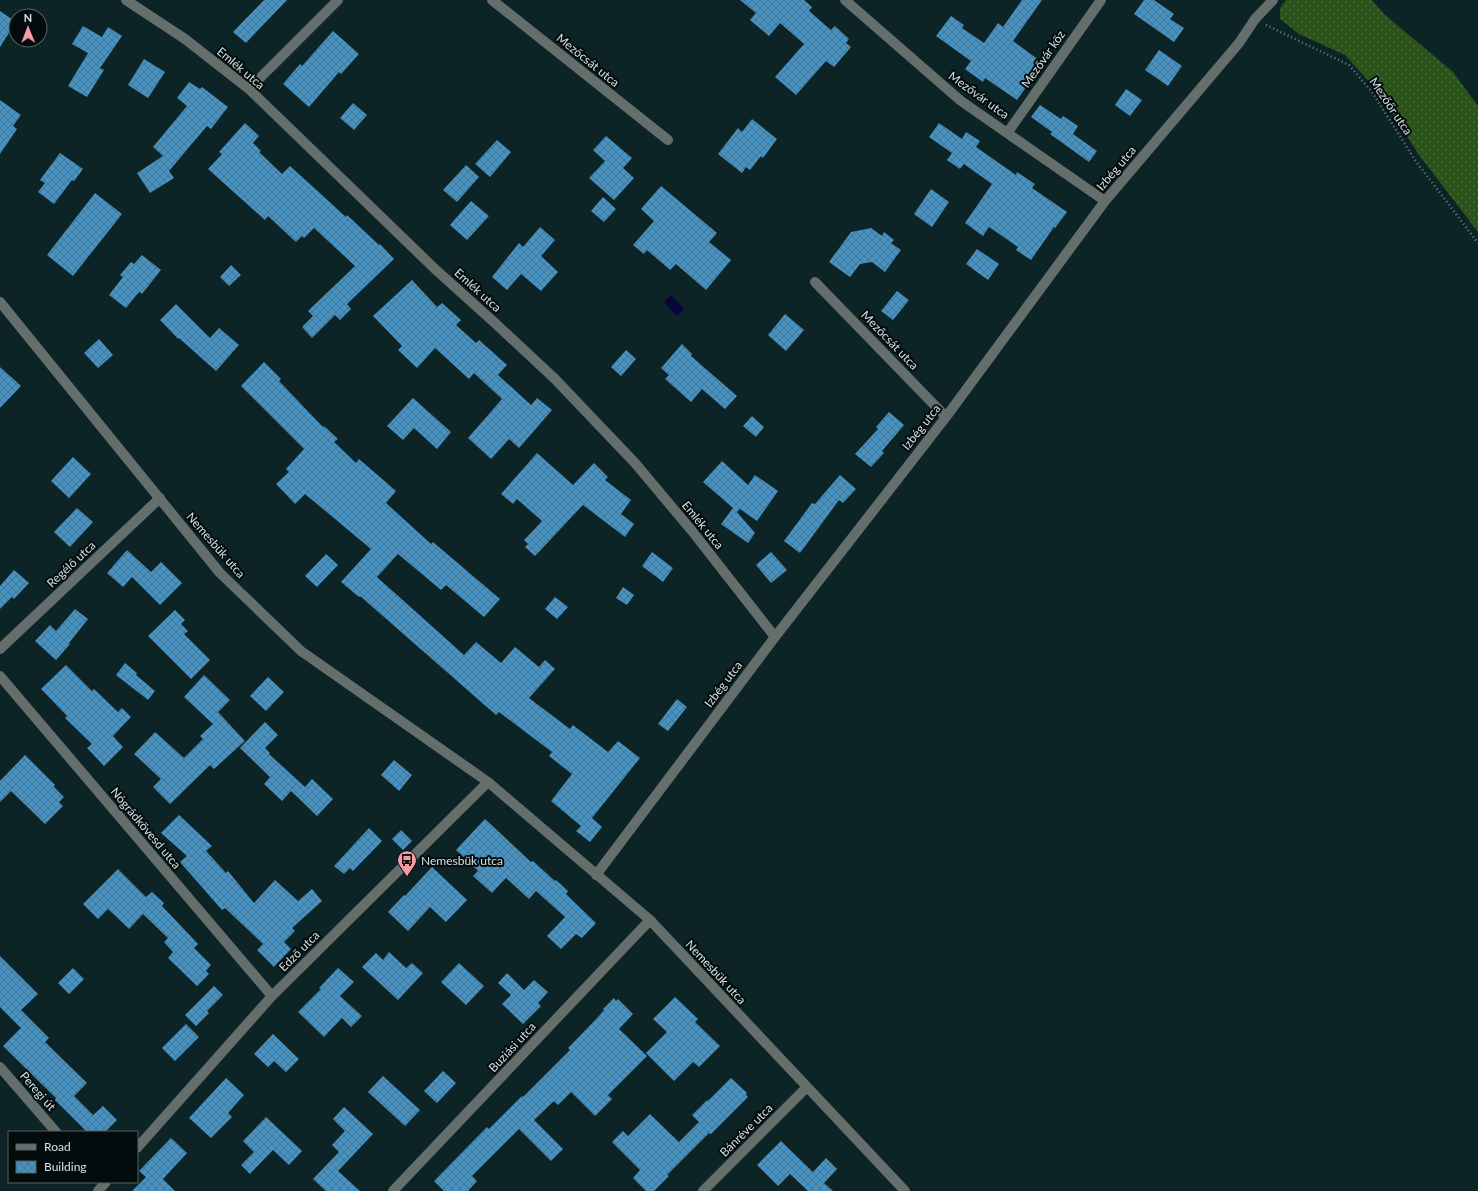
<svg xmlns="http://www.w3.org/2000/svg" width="1478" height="1191" font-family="Lato,sans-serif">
<defs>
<pattern id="grass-dots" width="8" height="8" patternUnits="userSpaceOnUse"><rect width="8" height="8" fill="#2a531a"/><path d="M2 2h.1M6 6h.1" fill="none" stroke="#486b3b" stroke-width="1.8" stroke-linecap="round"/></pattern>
<pattern id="building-cross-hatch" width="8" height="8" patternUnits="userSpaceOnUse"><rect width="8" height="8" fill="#4792c1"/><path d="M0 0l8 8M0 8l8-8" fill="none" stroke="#457795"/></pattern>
</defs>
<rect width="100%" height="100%" fill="#0d2427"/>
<!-- grass -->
<path fill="url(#grass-dots)" d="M 1286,0 L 1372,0 L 1384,14 L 1453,72 L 1478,106 L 1478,232 L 1419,155 L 1381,95 L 1345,55 L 1299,34 L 1280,19 L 1280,8 Z"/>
<!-- water -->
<path fill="#08043e" d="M 671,295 L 684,309 L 677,316 L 664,302 Z"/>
<!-- building -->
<path fill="url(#building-cross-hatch)" d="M 264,0 L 287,0 L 246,43 L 233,32 Z
M 740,0 L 804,0 L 812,7 L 809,11 L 831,30 L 835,26 L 849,39 L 846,43 L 851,47 L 834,67 L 826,61 L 796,95 L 775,77 L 804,44 L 780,23 L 769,36 L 750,20 L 756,13 Z
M 1022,0 L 1042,0 L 1013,41 L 1043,63 L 1017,100 L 985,78 L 983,82 L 965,69 L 971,61 L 936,36 L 951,16 L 964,25 L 962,28 L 984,43 L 998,23 L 1003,27 Z
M 1144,0 L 1154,0 L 1174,14 L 1170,19 L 1184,28 L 1174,42 L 1134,14 Z
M 0,11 L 16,22 L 0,47 Z
M 83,26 L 102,37 L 108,27 L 122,36 L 100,68 L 104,70 L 87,97 L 68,86 L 88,53 L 72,44 Z
M 333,31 L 359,54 L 341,74 L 339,72 L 309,107 L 283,84 L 300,64 L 302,66 Z
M 1159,50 L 1182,66 L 1168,86 L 1145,70 Z
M 144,59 L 165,72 L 148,98 L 128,85 Z
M 189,82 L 200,89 L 202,87 L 228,107 L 211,129 L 207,126 L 169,171 L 174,178 L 150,193 L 137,173 L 163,156 L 153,147 L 187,106 L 177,98 Z
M 1126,89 L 1142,100 L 1130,116 L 1115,105 Z
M 0,100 L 21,115 L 13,126 L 17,129 L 0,154 Z
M 353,103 L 367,115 L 354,130 L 340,118 Z
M 1040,105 L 1061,119 L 1063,116 L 1078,126 L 1073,134 L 1097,151 L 1089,162 L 1050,134 L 1052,132 L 1031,117 Z
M 752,119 L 777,139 L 763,158 L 761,156 L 750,170 L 746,167 L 742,173 L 718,154 L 738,128 L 742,132 Z
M 245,123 L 259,136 L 253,143 L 261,151 L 259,152 L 282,174 L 290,166 L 346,217 L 347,215 L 379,245 L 380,244 L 394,259 L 347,304 L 351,309 L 340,320 L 335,315 L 312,338 L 302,327 L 313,316 L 308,311 L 355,266 L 314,228 L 304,238 L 302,236 L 296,242 L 268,216 L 265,220 L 208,169 L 222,154 L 219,152 Z
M 939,123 L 962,139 L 966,132 L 980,141 L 976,147 L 1016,175 L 1017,172 L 1035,184 L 1032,188 L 1067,212 L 1055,228 L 1054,227 L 1031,260 L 1016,250 L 1018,247 L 989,227 L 983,236 L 965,223 L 992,184 L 964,164 L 960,169 L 947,160 L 952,153 L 929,137 Z
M 606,136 L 632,158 L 623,168 L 634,178 L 614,200 L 589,178 L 605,161 L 593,150 Z
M 497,140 L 511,152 L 490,177 L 475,164 Z
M 60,153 L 83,169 L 74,181 L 72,180 L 54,204 L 38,192 L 45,183 L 40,180 Z
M 466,165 L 479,177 L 457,202 L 443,190 Z
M 661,186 L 717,233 L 709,242 L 731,260 L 706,290 L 676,264 L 670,270 L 647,250 L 644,254 L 633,245 L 654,221 L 641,209 Z
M 931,189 L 949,202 L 932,227 L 914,214 Z
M 95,193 L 122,214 L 73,276 L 47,255 Z
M 603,197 L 616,209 L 604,222 L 591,211 Z
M 471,201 L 489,216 L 467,240 L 450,225 Z
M 540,227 L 555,240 L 541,256 L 558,272 L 541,291 L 521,274 L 507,290 L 492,277 L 519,243 L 523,247 Z
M 871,228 L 882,236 L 884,232 L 894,240 L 891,243 L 901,250 L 885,272 L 872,262 L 860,264 L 850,277 L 829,262 L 851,232 Z
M 977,249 L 999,264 L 988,280 L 966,264 Z
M 142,255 L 161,270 L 142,294 L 139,292 L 126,308 L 109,295 L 123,277 L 120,275 L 131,262 L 134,264 Z
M 231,265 L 241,275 L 229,286 L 220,277 Z
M 412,280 L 437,307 L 442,303 L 461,320 L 456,325 L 476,343 L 479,340 L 507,365 L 498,375 L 531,405 L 537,398 L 552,410 L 519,448 L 509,439 L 491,459 L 468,438 L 502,399 L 474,373 L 469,379 L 435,348 L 417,368 L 398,350 L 402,346 L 373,316 Z
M 897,291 L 909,300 L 893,320 L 881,311 Z
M 176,304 L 210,338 L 219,328 L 239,345 L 216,371 L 179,338 L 178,339 L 160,320 Z
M 785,314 L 804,330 L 786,351 L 768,335 Z
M 99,339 L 113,355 L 98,368 L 84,353 Z
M 682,344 L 692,354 L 691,356 L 737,396 L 725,409 L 702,389 L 691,402 L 665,379 L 669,375 L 661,368 Z
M 626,350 L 636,359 L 621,376 L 611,367 Z
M 264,362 L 281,379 L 279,381 L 323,427 L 324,426 L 338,439 L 334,442 L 356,463 L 359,459 L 396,491 L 386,503 L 431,544 L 433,542 L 500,599 L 484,617 L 446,585 L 441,590 L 398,554 L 377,577 L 464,655 L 476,642 L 501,663 L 515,647 L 539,667 L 545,660 L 555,669 L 529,698 L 570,729 L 573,725 L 608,752 L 618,741 L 640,758 L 592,818 L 602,827 L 590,842 L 576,831 L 581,826 L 551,801 L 572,774 L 549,756 L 552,752 L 499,712 L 496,715 L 360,596 L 359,597 L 341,582 L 371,549 L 305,494 L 295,504 L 276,484 L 289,472 L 286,469 L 304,449 L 241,386 Z
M 0,367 L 21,386 L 0,408 Z
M 413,398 L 451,432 L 437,449 L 414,428 L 403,440 L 387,426 Z
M 889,412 L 904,425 L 882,451 L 884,453 L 871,467 L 855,454 L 878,429 L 876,427 Z
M 752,416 L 764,427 L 756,437 L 743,426 Z
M 537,453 L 573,485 L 594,463 L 608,477 L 605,480 L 631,500 L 621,514 L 634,524 L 625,537 L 583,505 L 535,556 L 525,547 L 528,544 L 524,540 L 542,521 L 517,499 L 513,504 L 501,494 Z
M 73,457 L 91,474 L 69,498 L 51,481 Z
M 722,461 L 748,485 L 755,475 L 778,491 L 757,521 L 740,509 L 737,512 L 755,533 L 748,543 L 721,524 L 733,508 L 703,482 Z
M 840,475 L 856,489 L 843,503 L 839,500 L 800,553 L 784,541 L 812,503 L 815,504 Z
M 77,508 L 93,522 L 70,547 L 54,532 Z
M 127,550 L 151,572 L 161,562 L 182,583 L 160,605 L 132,577 L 123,587 L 107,573 Z
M 652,552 L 673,568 L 663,582 L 642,566 Z
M 771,552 L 787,570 L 771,583 L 756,565 Z
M 326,554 L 338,565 L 317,587 L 305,576 Z
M 14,570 L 29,583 L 14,599 L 12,597 L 0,609 L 0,586 Z
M 623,587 L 634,595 L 627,605 L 616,598 Z
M 555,597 L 568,607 L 557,619 L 545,609 Z
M 75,609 L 88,619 L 69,643 L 70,644 L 56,660 L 35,641 L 50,625 L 56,631 Z
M 175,610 L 185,620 L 181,624 L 188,631 L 184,634 L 210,660 L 191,679 L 148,636 Z
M 125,663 L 137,673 L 136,675 L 155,691 L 148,700 L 116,675 Z
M 66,665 L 92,691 L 94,689 L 118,712 L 122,708 L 131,717 L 113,736 L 123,747 L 104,766 L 87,748 L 92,744 L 65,718 L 67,716 L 41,689 Z
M 204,675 L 230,700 L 218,712 L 245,741 L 214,769 L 210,765 L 170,804 L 153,787 L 161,779 L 134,754 L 155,732 L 184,758 L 203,739 L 200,736 L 213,724 L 184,697 Z
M 268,677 L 284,692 L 266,711 L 250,696 Z
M 677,699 L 687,707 L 668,731 L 658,724 Z
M 265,722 L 278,735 L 265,748 L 270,753 L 269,754 L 305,787 L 312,779 L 333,799 L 317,816 L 291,791 L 282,801 L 264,784 L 270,777 L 240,748 Z
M 25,755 L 55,785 L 54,787 L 64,797 L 59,802 L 63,806 L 45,824 L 11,791 L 0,802 L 0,781 Z
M 394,760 L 412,775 L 399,791 L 381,775 Z
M 179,815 L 212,846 L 206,851 L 226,873 L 228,871 L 254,903 L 275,880 L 298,901 L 312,889 L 322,901 L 292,928 L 295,931 L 284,942 L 291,949 L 274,967 L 257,950 L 263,944 L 225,908 L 222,910 L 180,862 L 187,856 L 161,833 Z
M 485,819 L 531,862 L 533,861 L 555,881 L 556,880 L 568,891 L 566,894 L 596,923 L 582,938 L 576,934 L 561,949 L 547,936 L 565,917 L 536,891 L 529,899 L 506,878 L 492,893 L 473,876 L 478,871 L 456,850 Z
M 369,828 L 382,841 L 353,871 L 350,868 L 344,874 L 334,866 Z
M 401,830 L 412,841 L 403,850 L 392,839 Z
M 432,867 L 467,900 L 446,922 L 430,907 L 408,931 L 388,912 L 404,895 L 405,896 Z
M 118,869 L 146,897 L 152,892 L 164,903 L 162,906 L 198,944 L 194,948 L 211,965 L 206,971 L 209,974 L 197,986 L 168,958 L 173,952 L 164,942 L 168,938 L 143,914 L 129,929 L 108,909 L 98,919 L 83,904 Z
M 389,952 L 406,968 L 412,963 L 423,973 L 398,1000 L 362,967 L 376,953 L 383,960 Z
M 0,956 L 38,994 L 21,1010 L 49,1038 L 45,1042 L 87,1083 L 74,1096 L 93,1115 L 103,1106 L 117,1120 L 105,1132 L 87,1132 L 55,1100 L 56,1098 L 3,1046 L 21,1028 L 0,1007 Z
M 459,963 L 484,986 L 466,1005 L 441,982 Z
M 73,968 L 84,979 L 69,994 L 58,983 Z
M 338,968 L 354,982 L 340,996 L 362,1016 L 351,1027 L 342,1018 L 324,1037 L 298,1012 L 321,989 L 319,988 Z
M 507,973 L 524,990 L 534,980 L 548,992 L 538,1003 L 541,1006 L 523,1024 L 502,1004 L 511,995 L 498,983 Z
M 214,986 L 223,995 L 207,1011 L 209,1013 L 196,1026 L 185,1015 Z
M 675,997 L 698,1019 L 695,1022 L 720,1046 L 699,1067 L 693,1062 L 674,1081 L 646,1053 L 667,1032 L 653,1019 Z
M 614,998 L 616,1001 L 618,999 L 633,1014 L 619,1029 L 647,1056 L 608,1095 L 612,1099 L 595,1116 L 571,1092 L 558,1105 L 554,1101 L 534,1120 L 563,1149 L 551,1161 L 519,1129 L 472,1176 L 477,1181 L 468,1191 L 444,1191 L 434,1181 L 487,1127 L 489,1129 L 522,1096 L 523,1097 L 570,1050 L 568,1048 L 598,1017 L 604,1010 L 603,1009 Z
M 186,1024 L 199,1037 L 175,1061 L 162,1048 Z
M 273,1034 L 299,1059 L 286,1072 L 274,1061 L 268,1067 L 254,1054 Z
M 443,1071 L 456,1083 L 437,1103 L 424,1091 Z
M 383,1076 L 420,1110 L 405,1126 L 368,1092 Z
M 226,1078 L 244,1095 L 228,1113 L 232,1117 L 211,1138 L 189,1118 Z
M 731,1078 L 747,1093 L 746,1095 L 748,1097 L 711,1134 L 709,1133 L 667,1175 L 669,1176 L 654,1191 L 646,1191 L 633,1178 L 640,1170 L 612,1142 L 623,1131 L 628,1136 L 650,1114 L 679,1142 L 699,1122 L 692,1115 L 707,1100 L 708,1101 Z
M 344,1107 L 373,1134 L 338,1171 L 360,1191 L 326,1191 L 313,1179 L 339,1152 L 332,1145 L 345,1131 L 333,1119 Z
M 266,1117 L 302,1151 L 289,1165 L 273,1150 L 250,1174 L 241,1165 L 254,1152 L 243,1141 Z
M 171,1138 L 187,1153 L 163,1179 L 175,1191 L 132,1191 L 146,1177 L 139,1171 Z
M 781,1141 L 813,1172 L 826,1158 L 837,1169 L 824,1183 L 833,1191 L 808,1191 L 790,1174 L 778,1186 L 757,1165 Z"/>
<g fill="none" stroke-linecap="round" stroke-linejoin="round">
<!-- path -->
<path stroke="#6e8083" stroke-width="2.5" stroke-dasharray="1 3" stroke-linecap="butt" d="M 1266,25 L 1349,65 L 1372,92 L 1415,160 L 1478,243"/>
<!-- minor -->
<path stroke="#646e6a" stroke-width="10" d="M 126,0 L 185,39 L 249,89 L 435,269 L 496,324 L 555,379 L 635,463 L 692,531 L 775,637
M 492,0 L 668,140
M 845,0 L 961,101 L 1105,201
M 249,89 L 338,0
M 1008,132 L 1101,0
M 815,282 L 946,417
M 0,302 L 220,573 L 301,651 L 488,782 L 650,920 L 905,1191
M 0,649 L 160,498
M 0,676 L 272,996
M 596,875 L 775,637 L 946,417 L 1105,201 L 1239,43 L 1255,19 L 1273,0
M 0,1067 L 56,1132
M 137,1148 L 272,996 L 488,782
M 98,1191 L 106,1182
M 393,1191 L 650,920
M 703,1191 L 807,1087"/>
</g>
<!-- icons -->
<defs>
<symbol id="bus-pin" viewBox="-11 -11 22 30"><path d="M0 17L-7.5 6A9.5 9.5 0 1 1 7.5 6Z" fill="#f49aa2" stroke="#040b0c"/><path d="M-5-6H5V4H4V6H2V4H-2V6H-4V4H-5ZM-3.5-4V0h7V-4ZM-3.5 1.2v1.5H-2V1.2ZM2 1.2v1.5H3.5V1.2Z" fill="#111"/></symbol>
</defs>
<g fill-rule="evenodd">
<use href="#bus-pin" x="396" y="849" width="22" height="30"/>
</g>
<g text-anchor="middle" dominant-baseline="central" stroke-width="4" stroke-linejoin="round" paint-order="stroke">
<!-- street labels -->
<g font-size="12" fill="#d4e2e4" stroke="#040b0c">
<text transform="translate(1043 59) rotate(-55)">Mezővár köz</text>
<text transform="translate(588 60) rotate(39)">Mezőcsát utca</text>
<text transform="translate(241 68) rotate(40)">Emlék utca</text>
<text transform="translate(979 95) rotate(36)">Mezővár utca</text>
<text transform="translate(1391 106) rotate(56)">Mezőőr utca</text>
<text transform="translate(1116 168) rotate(-50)">Izbég utca</text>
<text transform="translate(478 290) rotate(42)">Emlék utca</text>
<text transform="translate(890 340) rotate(46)">Mezőcsát utca</text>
<text transform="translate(921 427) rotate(-52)">Izbég utca</text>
<text transform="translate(703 525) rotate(51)">Emlék utca</text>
<text transform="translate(216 545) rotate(49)">Nemesbük utca</text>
<text transform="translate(71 564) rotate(-43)">Regélő utca</text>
<text transform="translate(723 684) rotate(-53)">Izbég utca</text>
<text transform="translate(146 828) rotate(50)">Nógrádkövesd utca</text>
<text transform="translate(299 951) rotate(-45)">Edző utca</text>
<text transform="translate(716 972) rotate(47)">Nemesbük utca</text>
<text transform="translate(512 1047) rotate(-47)">Buziási utca</text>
<text transform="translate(38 1091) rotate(49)">Peregi út</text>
<text transform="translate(746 1130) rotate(-45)">Bánréve utca</text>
</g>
<!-- poi labels -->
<g font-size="12" fill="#d4e2e4" stroke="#040b0c" text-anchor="start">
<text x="421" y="860">Nemesbük utca</text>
</g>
</g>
<!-- legend -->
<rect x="8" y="1131" width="130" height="52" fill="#040b0c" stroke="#576162"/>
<rect x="16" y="1144" width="20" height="6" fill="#646e6a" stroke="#576162"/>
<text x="44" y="1151" font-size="12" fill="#d4e2e4">Road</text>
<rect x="16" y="1161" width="20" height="12" fill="url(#building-cross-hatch)" stroke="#576162"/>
<text x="44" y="1171" font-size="12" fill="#d4e2e4">Building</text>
<!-- north arrow -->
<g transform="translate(28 28) rotate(359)"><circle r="19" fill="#040b0c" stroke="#576162"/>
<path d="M0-3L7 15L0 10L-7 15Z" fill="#f49aa2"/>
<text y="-6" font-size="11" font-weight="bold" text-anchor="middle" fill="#d4e2e4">N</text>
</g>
</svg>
